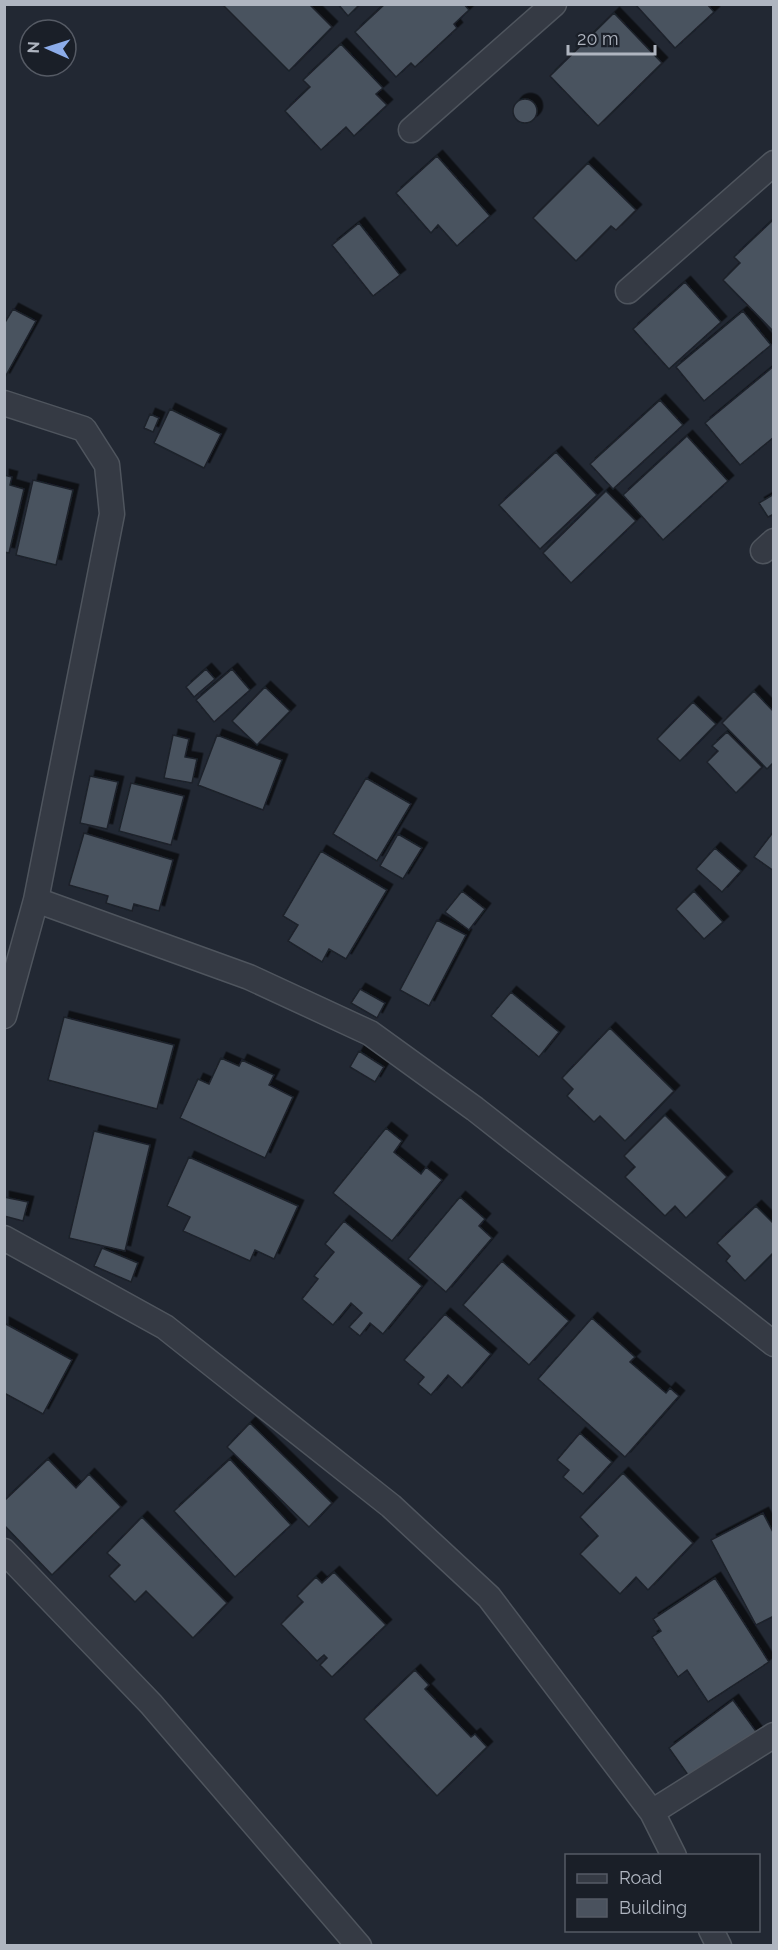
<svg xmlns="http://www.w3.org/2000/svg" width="778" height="1950" font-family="Raleway,sans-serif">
<defs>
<filter id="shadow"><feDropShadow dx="5.5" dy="-5.5" stdDeviation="0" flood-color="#0009"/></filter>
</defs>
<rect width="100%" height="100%" fill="#222833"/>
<!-- building -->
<path fill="#4a525e" stroke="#1c212a" stroke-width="1.5" filter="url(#shadow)" d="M 222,4 L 309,4 L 332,27 L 289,71 Z
M 338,4 L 360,4 L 348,16 Z
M 385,4 L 464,4 L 469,10 L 454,24 L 457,28 L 415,67 L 411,63 L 396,77 L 355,32 Z
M 635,4 L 707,4 L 714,12 L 675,48 Z
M 614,13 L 662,63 L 598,126 L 550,76 Z
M 341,44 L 383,88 L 376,94 L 387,105 L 354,136 L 346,127 L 321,150 L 285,111 L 310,87 L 303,80 Z
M513 111a12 12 0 1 1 24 0a12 12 0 1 1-24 0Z
M 437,156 L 490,216 L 457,246 L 438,225 L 431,233 L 396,193 Z
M 588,163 L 636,210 L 616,230 L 611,226 L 576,261 L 533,218 Z
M 773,220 L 774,220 L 774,332 L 723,280 L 740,263 L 734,257 Z
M 359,223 L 400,275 L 373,296 L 332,245 Z
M 685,282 L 721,322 L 669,369 L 633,329 Z
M 13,309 L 36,321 L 4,379 L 4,324 Z
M 743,311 L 771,345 L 704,401 L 676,367 Z
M 774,366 L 774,437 L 740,465 L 705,423 Z
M 660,400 L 683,425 L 613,489 L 590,464 Z
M 170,409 L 221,434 L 204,468 L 154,443 Z
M 150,414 L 159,418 L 153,432 L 144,428 Z
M 687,436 L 728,481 L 663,540 L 623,495 Z
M 556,452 L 597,495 L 540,549 L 499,505 Z
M 4,475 L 12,477 L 10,485 L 24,489 L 9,553 L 4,552 Z
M 33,480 L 73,490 L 56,565 L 16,555 Z
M 606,491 L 636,521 L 571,583 L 543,553 Z
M 774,494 L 774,514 L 768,517 L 759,503 Z
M 206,669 L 215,679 L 194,697 L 186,687 Z
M 232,669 L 250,690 L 214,722 L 196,700 Z
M 265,687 L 290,711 L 257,745 L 232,721 Z
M 754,691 L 774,712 L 774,762 L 767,769 L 722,723 Z
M 693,702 L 716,724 L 680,761 L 657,739 Z
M 727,732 L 762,767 L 736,793 L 707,762 L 718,751 L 712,746 Z
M 173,735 L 189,739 L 185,757 L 197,759 L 192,783 L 164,778 Z
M 217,735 L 282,760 L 263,810 L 198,785 Z
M 90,776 L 118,782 L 107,829 L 80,823 Z
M 366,778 L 411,804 L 377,861 L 333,834 Z
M 131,783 L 184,796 L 171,845 L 119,831 Z
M 774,831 L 774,871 L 754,857 Z
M 84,833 L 173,860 L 159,911 L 134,904 L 132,911 L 106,903 L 108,896 L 69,885 Z
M 398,834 L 422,848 L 403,879 L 380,866 Z
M 715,848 L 741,871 L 722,892 L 696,869 Z
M 321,851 L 387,890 L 346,959 L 329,949 L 322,962 L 288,941 L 298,925 L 283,916 Z
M 462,891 L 485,909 L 469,930 L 445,912 Z
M 694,891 L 723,922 L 704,939 L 676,909 Z
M 437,920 L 466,935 L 429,1006 L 400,990 Z
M 360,989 L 385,1003 L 377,1018 L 351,1003 Z
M 511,992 L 559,1032 L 539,1057 L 491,1016 Z
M 64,1017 L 174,1045 L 157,1109 L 48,1080 Z
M 610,1028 L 674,1091 L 625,1141 L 600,1116 L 594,1122 L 567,1096 L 573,1089 L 562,1078 Z
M 359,1051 L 384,1067 L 375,1082 L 350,1067 Z
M 221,1058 L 239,1066 L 242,1060 L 274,1075 L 269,1085 L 293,1097 L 265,1158 L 180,1118 L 198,1079 L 209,1084 Z
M 665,1115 L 727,1177 L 686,1218 L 675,1206 L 665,1216 L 625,1177 L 635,1167 L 624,1156 Z
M 386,1128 L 402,1141 L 394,1152 L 421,1174 L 426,1167 L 442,1180 L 392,1241 L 333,1193 Z
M 94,1131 L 150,1145 L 125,1251 L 69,1238 Z
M 189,1157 L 298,1206 L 274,1259 L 255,1250 L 250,1261 L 183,1231 L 190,1217 L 167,1206 Z
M 4,1197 L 28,1202 L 23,1221 L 4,1216 Z
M 460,1197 L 485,1219 L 479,1226 L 492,1238 L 446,1292 L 408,1259 Z
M 756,1206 L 774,1224 L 774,1252 L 745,1281 L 726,1261 L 730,1256 L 717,1243 Z
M 344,1221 L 422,1286 L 383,1334 L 370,1323 L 360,1336 L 349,1327 L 362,1313 L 351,1303 L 333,1325 L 302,1299 L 318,1279 L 314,1276 L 334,1252 L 325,1244 Z
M 102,1248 L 138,1263 L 131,1282 L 94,1266 Z
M 502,1261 L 569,1321 L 529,1365 L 463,1305 Z
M 445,1314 L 491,1354 L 462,1388 L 448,1375 L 431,1395 L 418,1384 L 424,1377 L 404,1360 Z
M 592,1318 L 635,1357 L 630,1362 L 666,1393 L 670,1388 L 679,1396 L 625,1457 L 538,1379 Z
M 4,1323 L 72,1360 L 43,1414 L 4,1393 Z
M 250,1423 L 332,1503 L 309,1527 L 227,1447 Z
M 580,1433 L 612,1462 L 583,1494 L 563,1477 L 569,1470 L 557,1460 Z
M 48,1459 L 76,1488 L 89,1474 L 121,1507 L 52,1575 L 4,1525 L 4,1501 Z
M 230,1459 L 291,1525 L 235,1577 L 174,1511 Z
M 623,1473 L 693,1543 L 648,1590 L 636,1577 L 620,1594 L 580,1554 L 598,1536 L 580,1517 Z
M 763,1513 L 774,1534 L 774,1616 L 756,1625 L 711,1540 Z
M 142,1517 L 227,1603 L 193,1638 L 146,1591 L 135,1602 L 109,1576 L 120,1565 L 107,1553 Z
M 334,1572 L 386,1625 L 332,1677 L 320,1665 L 327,1658 L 324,1655 L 317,1661 L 281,1624 L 303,1602 L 297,1596 L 316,1577 L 322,1583 Z
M 715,1578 L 769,1662 L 708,1702 L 687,1670 L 678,1677 L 652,1637 L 661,1631 L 653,1619 Z
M 415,1670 L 429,1685 L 425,1689 L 471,1737 L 475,1734 L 487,1747 L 437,1796 L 364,1719 Z
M 733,1700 L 758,1734 L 693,1782 L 669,1748 Z"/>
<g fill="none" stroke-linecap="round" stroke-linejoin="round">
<defs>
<path id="street" d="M 411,130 L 554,4
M 628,291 L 774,163
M 4,403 L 84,429 L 107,465 L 112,514 L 36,900 L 4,1016
M 763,551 L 774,541
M 36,900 L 249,977 L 370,1033 L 475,1109 L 774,1344
M 4,1238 L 165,1327 L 391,1506 L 489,1597 L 652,1812 L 674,1856
M 4,1551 L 151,1704 L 359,1946
M 652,1812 L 774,1735
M 711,1930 L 719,1946"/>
</defs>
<!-- street casing -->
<use href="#street" stroke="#4f555e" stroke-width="27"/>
<!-- street -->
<use href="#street" stroke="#353a44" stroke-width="24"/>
</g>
<!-- border -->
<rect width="778" height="1950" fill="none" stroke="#afb5c0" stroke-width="12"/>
<!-- legend -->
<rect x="565" y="1854" width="195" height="78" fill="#1a1f28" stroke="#565b65" stroke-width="1.5"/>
<rect x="577" y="1874" width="30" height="9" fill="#353a44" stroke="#565b65" stroke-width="1.5"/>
<text x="619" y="1884" font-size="18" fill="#afb5c0">Road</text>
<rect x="577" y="1899" width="30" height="18" fill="#4a525e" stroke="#565b65" stroke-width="1.5"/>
<text x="619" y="1914" font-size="18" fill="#afb5c0">Building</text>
<!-- north arrow -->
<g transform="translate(48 48) rotate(273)"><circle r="28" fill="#1a1f28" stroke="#565b65" stroke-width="1.5"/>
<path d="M0-4.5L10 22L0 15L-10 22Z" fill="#8cace9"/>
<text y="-9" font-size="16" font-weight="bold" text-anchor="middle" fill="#afb5c0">N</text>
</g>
<!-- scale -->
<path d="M568 45v9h87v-9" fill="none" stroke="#afb5c0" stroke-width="3"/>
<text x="577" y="45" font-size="18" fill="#afb5c0" stroke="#1a1f28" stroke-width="4.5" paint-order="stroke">20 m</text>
</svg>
